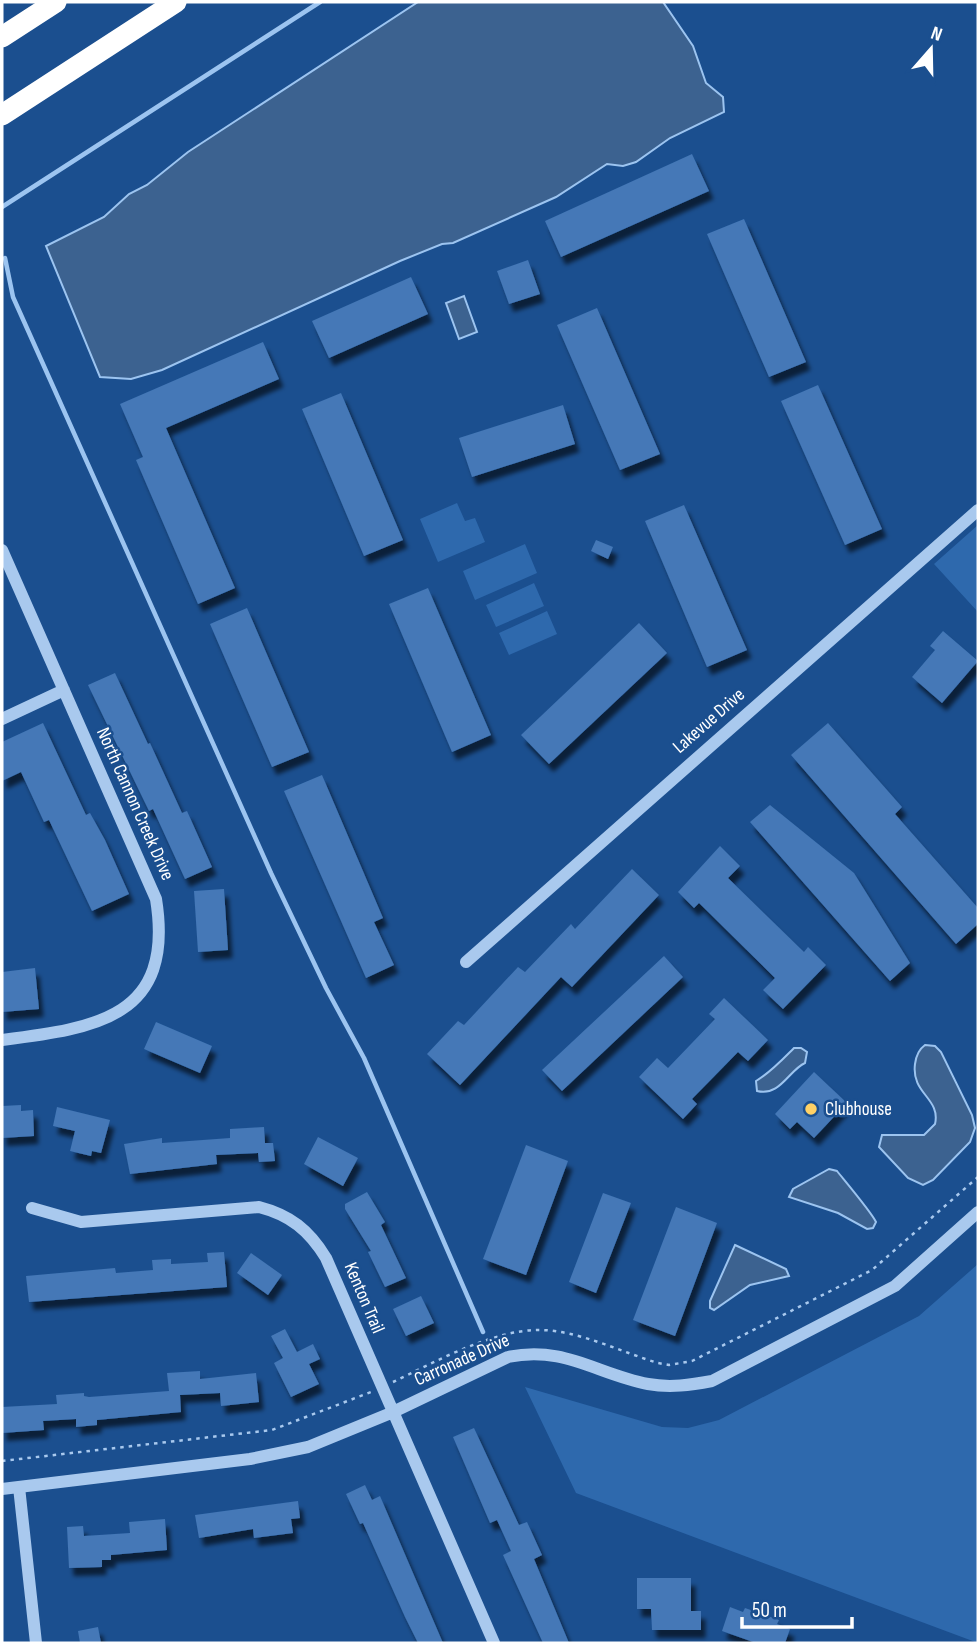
<svg xmlns="http://www.w3.org/2000/svg" width="980" height="1645" font-family="'Sofia Sans Condensed',sans-serif">
<defs>
<filter id="shadow"><feDropShadow dx="4.5" dy="8" stdDeviation="2" flood-color="#0009"/></filter>
</defs>
<rect width="100%" height="100%" fill="#1b4f8f"/>
<!-- green -->
<path fill="#2e69ad" d="M 457,503 L 465,521 L 475,518 L 485,542 L 438,562 L 420,519 Z
M 978,525 L 978,612 L 934,564 Z
M 525,544 L 537,573 L 475,600 L 463,571 Z
M 534,583 L 544,606 L 496,627 L 486,605 Z
M 547,611 L 557,634 L 509,655 L 499,633 Z
M 978,1264 L 978,1643 L 576,1493 L 525,1387 L 662,1427 L 688,1428 L 719,1420 L 919,1316 Z"/>
<!-- water -->
<path fill="#3c6290" stroke="#9cc4f0" stroke-width="2" d="M 418,2 L 663,2 L 693,46 L 706,83 L 723,97 L 724,112 L 670,138 L 636,162 L 623,166 L 607,164 L 556,197 L 453,243 L 442,244 L 400,261 L 162,370 L 131,379 L 100,377 L 46,246 L 104,217 L 129,194 L 147,185 L 188,152 Z
M 464,296 L 477,332 L 459,339 L 446,303 Z
M 925,1045 L 935,1046 L 941,1052 L 972,1115 L 975,1128 L 970,1142 L 933,1180 L 923,1185 L 908,1178 L 879,1147 L 882,1135 L 924,1135 L 935,1124 C 941,1098 911,1094 915,1064 C 916,1056 918,1050 925,1045 Z
M 794,1048 L 801,1048 L 807,1052 L 805,1063 C 789,1070 780,1097 757,1091 L 756,1081 C 770,1073 782,1060 794,1048 Z
M 829,1169 L 837,1171 C 845,1181 872,1213 876,1222 L 873,1228 L 867,1229 L 838,1213 L 789,1197 L 793,1189 Z
M 735,1245 L 786,1269 L 789,1276 L 750,1285 L 714,1310 L 710,1308 L 710,1301 Z"/>
<g fill="none" stroke-linecap="round" stroke-linejoin="round">
<!-- stream -->
<path stroke="#9cc4f0" stroke-width="4.5" d="M 2,207 L 320,2
M 5,258 L 13,297 L 271,873 L 326,988 L 364,1058 L 483,1332"/>
</g>
<!-- building -->
<path fill="#4478b7" filter="url(#shadow)" d="M 692,154 L 709,191 L 561,257 L 545,221 Z
M 744,219 L 806,362 L 769,377 L 707,234 Z
M 528,260 L 540,294 L 509,304 L 497,271 Z
M 411,277 L 428,314 L 329,358 L 312,321 Z
M 597,308 L 660,454 L 620,470 L 557,325 Z
M 263,342 L 279,379 L 166,428 L 235,588 L 198,604 L 136,460 L 143,457 L 120,404 Z
M 818,385 L 882,529 L 845,545 L 781,401 Z
M 341,393 L 403,540 L 364,556 L 302,409 Z
M 563,405 L 575,444 L 472,477 L 459,438 Z
M 684,505 L 747,650 L 707,667 L 645,521 Z
M 596,540 L 613,547 L 608,559 L 591,551 Z
M 428,588 L 491,735 L 452,752 L 389,604 Z
M 247,608 L 309,752 L 272,767 L 210,624 Z
M 639,623 L 667,653 L 549,764 L 521,735 Z
M 943,631 L 978,661 L 942,703 L 912,677 L 935,650 L 930,646 Z
M 115,673 L 148,744 L 150,743 L 182,813 L 187,811 L 212,867 L 185,879 L 153,809 L 149,811 L 88,685 Z
M 43,723 L 86,815 L 90,813 L 105,840 L 129,894 L 92,911 L 49,820 L 44,822 L 21,772 L 2,781 L 2,742 Z
M 828,723 L 902,807 L 895,814 L 978,908 L 978,924 L 956,944 L 791,755 Z
M 322,775 L 383,918 L 374,922 L 394,965 L 366,978 L 284,791 Z
M 770,805 L 854,873 L 910,963 L 890,981 L 750,822 Z
M 720,846 L 740,866 L 728,878 L 804,952 L 808,947 L 826,965 L 783,1009 L 763,990 L 775,978 L 699,903 L 694,908 L 678,892 Z
M 632,869 L 659,895 L 572,987 L 561,977 L 460,1085 L 427,1054 L 458,1021 L 464,1025 L 518,967 L 525,972 L 571,924 L 575,929 Z
M 224,889 L 228,950 L 198,952 L 194,891 Z
M 664,956 L 683,977 L 562,1091 L 542,1070 Z
M 35,968 L 39,1009 L 2,1012 L 2,972 Z
M 724,998 L 768,1040 L 748,1061 L 738,1052 L 692,1099 L 697,1104 L 683,1119 L 639,1077 L 657,1058 L 668,1068 L 715,1019 L 709,1014 Z
M 156,1022 L 212,1046 L 200,1073 L 144,1049 Z
M 814,1072 L 847,1103 L 814,1138 L 797,1122 L 790,1129 L 775,1114 Z
M 21,1105 L 21,1111 L 33,1110 L 34,1136 L 2,1138 L 2,1106 Z
M 57,1107 L 110,1120 L 101,1153 L 92,1151 L 91,1156 L 70,1151 L 75,1131 L 53,1126 Z
M 264,1127 L 265,1143 L 273,1143 L 275,1161 L 259,1162 L 258,1153 L 216,1155 L 217,1164 L 130,1174 L 124,1144 L 162,1138 L 162,1143 L 230,1138 L 230,1129 Z
M 318,1137 L 358,1158 L 343,1186 L 304,1164 Z
M 526,1145 L 568,1161 L 526,1275 L 483,1259 Z
M 367,1192 L 385,1222 L 381,1225 L 406,1278 L 385,1287 L 368,1252 L 371,1251 L 345,1209 L 345,1204 Z
M 603,1193 L 631,1203 L 596,1293 L 569,1282 Z
M 676,1207 L 717,1223 L 675,1336 L 633,1320 Z
M 224,1252 L 227,1287 L 29,1302 L 26,1276 L 115,1268 L 116,1273 L 153,1270 L 152,1260 L 171,1259 L 171,1264 L 208,1262 L 207,1253 Z
M 251,1253 L 282,1275 L 268,1295 L 237,1273 Z
M 421,1296 L 434,1323 L 406,1336 L 393,1309 Z
M 285,1329 L 297,1352 L 313,1344 L 320,1359 L 309,1364 L 319,1384 L 291,1397 L 274,1363 L 283,1358 L 271,1336 Z
M 200,1371 L 200,1379 L 256,1373 L 259,1402 L 221,1406 L 220,1393 L 180,1395 L 181,1412 L 97,1420 L 97,1425 L 76,1427 L 76,1419 L 43,1421 L 44,1430 L 2,1433 L 2,1407 L 57,1404 L 56,1395 L 84,1393 L 84,1396 L 89,1397 L 169,1391 L 167,1373 Z
M 474,1428 L 519,1525 L 527,1522 L 542,1555 L 534,1559 L 569,1643 L 543,1643 L 503,1555 L 511,1551 L 497,1520 L 490,1523 L 453,1437 Z
M 365,1485 L 372,1500 L 380,1496 L 443,1643 L 418,1643 L 405,1617 L 363,1523 L 360,1524 L 346,1494 Z
M 298,1501 L 300,1518 L 291,1519 L 293,1533 L 254,1538 L 253,1529 L 199,1538 L 195,1515 Z
M 165,1519 L 167,1550 L 111,1555 L 111,1560 L 102,1560 L 102,1567 L 69,1568 L 67,1527 L 83,1526 L 84,1536 L 130,1533 L 129,1522 Z
M 637,1578 L 691,1578 L 691,1611 L 701,1611 L 701,1630 L 652,1630 L 651,1609 L 637,1609 Z
M 730,1607 L 743,1612 L 745,1608 L 779,1620 L 777,1624 L 790,1629 L 785,1643 L 756,1643 L 722,1631 Z
M 98,1627 L 101,1643 L 80,1643 L 78,1631 Z"/>
<g fill="none" stroke-linecap="round" stroke-linejoin="round">
<!-- path -->
<path stroke="#a9c9ee" stroke-width="2.5" stroke-dasharray="3.5 5" stroke-linecap="butt" d="M 393,1382 C 435,1362 492,1330 539,1330 C 578,1330 621,1352 658,1363 L 669,1365 L 692,1361 L 872,1270 L 978,1177
M 2,1461 L 272,1430 L 371,1392"/>
<!-- minor -->
<path stroke="#a9c9ee" stroke-width="12" d="M 2,550 L 156,899 C 175,1018 96,1028 2,1040
M 2,719 L 64,690
M 466,962 L 978,510
M 32,1208 L 81,1222 L 259,1207 C 290,1215 309,1230 326,1258 L 494,1643
M 19,1487 L 36,1643
M 2,1489 L 250,1459 L 308,1447 L 391,1413 L 508,1357 C 563,1345 597,1374 648,1384 C 670,1388 691,1385 712,1381 L 895,1286 L 978,1212"/>
<!-- highway -->
<path stroke="#fff" stroke-width="21" d="M 2,37 L 56,2
M 2,115 L 176,2"/>
</g>
<!-- markers -->
<circle fill="#ffd166" stroke="#1b4f8f" stroke-width="2.5" cx="811" cy="1109" r="7"/>
<g text-anchor="middle" dominant-baseline="central" stroke-width="5" stroke-linejoin="round" paint-order="stroke">
<!-- street labels -->
<g font-size="19" fill="#fff" stroke="#1b4f8f">
<text transform="translate(709 721) rotate(-41)">Lakevue Drive</text>
<text transform="translate(135 804) rotate(66)">North Cannon Creek Drive</text>
<text transform="translate(364 1298) rotate(67)">Kenton Trail</text>
<text transform="translate(462 1360) rotate(-24)">Carronade Drive</text>
</g>
<!-- poi labels -->
<g font-size="19" fill="#fff" stroke="#1b4f8f" text-anchor="start">
<text x="825" y="1109">Clubhouse</text>
</g>
</g>
<!-- border -->
<rect width="980" height="1645" fill="none" stroke="#ffffff" stroke-width="7"/>
<!-- north arrow -->
<g transform="translate(931 49) rotate(20)" stroke="#1b4f8f" stroke-width="5" paint-order="stroke">
<path d="M0-5L12 26L0 18L-12 26Z" fill="#ffffff"/>
<text y="-10" font-size="19" font-weight="bold" text-anchor="middle" fill="#ffffff">N</text>
</g>
<!-- scale -->
<path d="M742 1617v10h110v-10" fill="none" stroke="#ffffff" stroke-width="3.5"/>
<text x="752" y="1617" font-size="21" fill="#ffffff" stroke="#1b4f8f" stroke-width="5" paint-order="stroke">50 m</text>
</svg>
